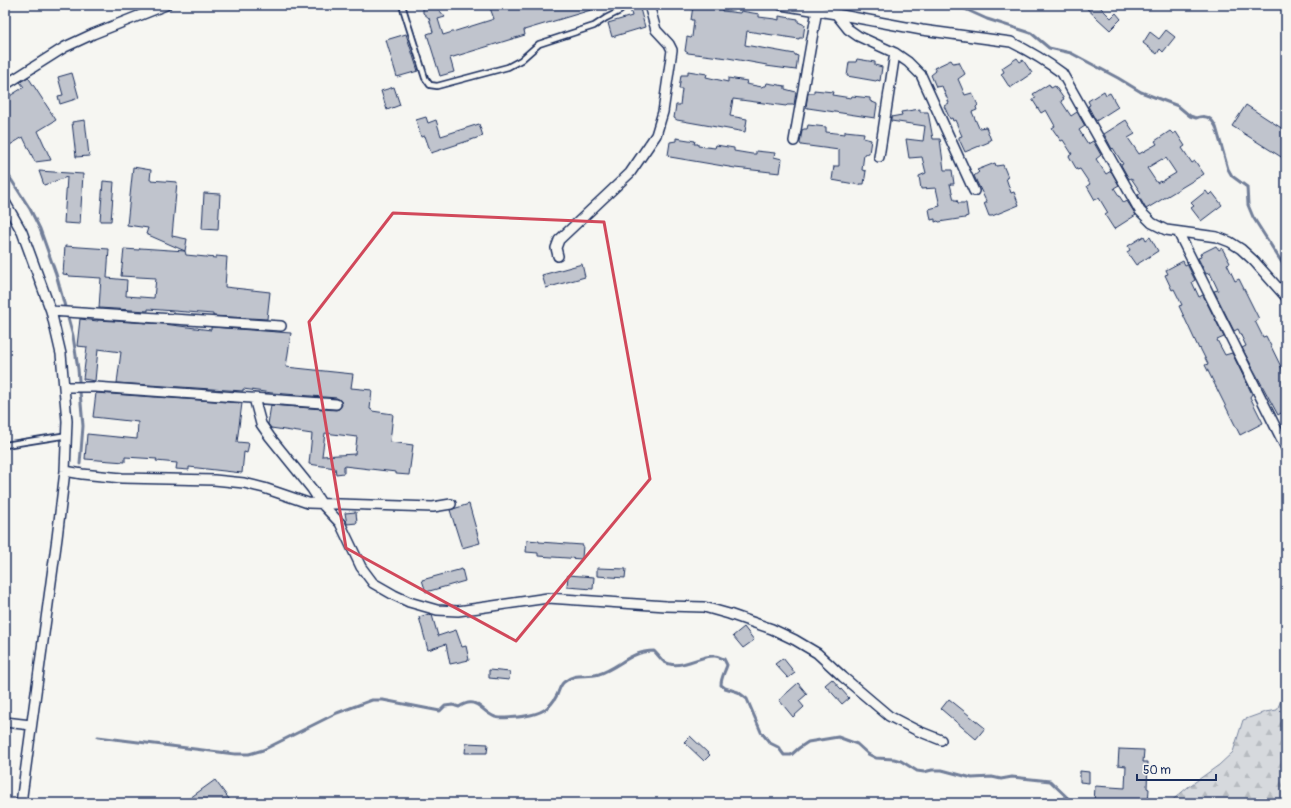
<svg xmlns="http://www.w3.org/2000/svg" width="1291" height="808" font-family="Pangolin,sans-serif">
<defs>
<pattern id="forest-firs" width="22" height="20" patternUnits="userSpaceOnUse"><rect width="22" height="20" fill="#d6d9dd"/><path d="M5 1l3.5 6h-7zM16 11l3.5 6h-7z" fill="#b7bbc0"/></pattern>
</defs>
<rect width="100%" height="100%" fill="#f6f6f2"/>
<filter id="ink" filterUnits="userSpaceOnUse"><feTurbulence type="fractalNoise" baseFrequency=".025" numOctaves="2"/><feDisplacementMap in="SourceGraphic" scale="8" xChannelSelector="R" yChannelSelector="G"/><feConvolveMatrix kernelMatrix="1 2 1 2 8 2 1 2 1" color-interpolation-filters="sRGB"/></filter>
<g filter="url(#ink)">
<!-- forest -->
<path fill="url(#forest-firs)" stroke="#78849e" d="M 1286,687 L 1286,803 L 1169,803 L 1188,787 L 1219,765 L 1233,752 L 1243,720 L 1265,712 L 1277,710 Z"/>
<g fill="none" stroke-linecap="round" stroke-linejoin="round">
<!-- stream -->
<path stroke="#717e99" stroke-width="3" d="M 956,5 L 987,19 L 1031,33 L 1049,48 L 1071,53 L 1118,78 L 1141,92 L 1178,106 L 1190,116 L 1196,118 C 1206,114 1212,118 1216,127 L 1228,169 L 1232,176 L 1247,187 L 1248,205 L 1253,217 L 1286,269
M 5,170 L 30,209 L 40,229 L 56,274 L 73,336 L 78,369 L 83,426 L 80,464
M 98,737 L 235,754 L 249,754 L 263,750 L 337,713 L 372,700 L 383,700 L 440,711 L 445,706 L 453,705 L 459,707 C 477,695 480,711 495,717 C 499,719 520,717 525,716 C 540,714 550,709 557,695 C 559,691 560,685 564,682 C 576,672 586,678 599,674 C 620,667 630,651 654,651 C 657,654 660,658 663,661 C 679,672 698,655 715,656 C 718,656 721,658 724,659 L 727,665 C 725,672 721,677 721,685 L 725,688 L 738,692 L 747,699 L 761,732 L 770,743 L 778,747 L 784,755 L 791,755 L 799,748 L 808,742 L 838,737 L 857,744 L 868,754 L 876,758 L 894,759 L 901,761 L 917,771 L 924,772 L 932,770 L 942,770 L 972,778 L 992,777 L 1001,779 L 1012,777 L 1050,781 L 1073,803"/>
</g>
<!-- building -->
<path fill="#c0c4cd" stroke="#1b2f5e" fill-rule="evenodd" d="M 423,5 L 435,5 L 445,17 L 438,19 L 443,35 L 494,19 L 489,5 L 601,5 L 601,7 L 524,30 L 525,35 L 450,58 L 454,72 L 440,76 L 427,34 L 433,32 L 429,18 L 423,13 Z
M 629,5 L 639,5 L 645,27 L 612,37 L 608,23 L 632,16 Z
M 696,5 L 719,5 L 718,9 L 722,9 L 722,11 L 740,13 L 741,11 L 759,14 L 759,17 L 775,19 L 779,20 L 779,16 L 798,19 L 798,22 L 805,25 L 803,38 L 799,38 L 799,39 L 747,31 L 745,45 L 795,54 L 795,55 L 798,56 L 796,70 L 766,66 L 767,65 L 728,58 L 688,53 L 685,51 L 687,37 L 691,38 L 692,37 L 694,20 L 691,20 L 693,6 L 696,7 Z
M 1083,5 L 1098,5 L 1111,18 L 1116,13 L 1121,19 L 1110,30 Z
M 1166,30 L 1175,37 L 1163,52 L 1160,49 L 1157,54 L 1143,43 L 1150,32 L 1159,39 Z
M 406,34 L 418,71 L 397,77 L 386,40 Z
M 1017,58 L 1020,62 L 1023,60 L 1032,73 L 1010,88 L 1001,74 L 1004,72 L 1002,68 Z
M 857,59 L 875,62 L 875,65 L 882,67 L 880,81 L 877,80 L 876,81 L 847,76 L 849,62 L 856,62 Z
M 951,60 L 953,63 L 959,62 L 965,74 L 958,79 L 965,95 L 972,93 L 978,105 L 976,107 L 977,110 L 972,112 L 979,128 L 986,127 L 991,140 L 989,140 L 989,142 L 965,152 L 959,139 L 959,137 L 962,136 L 955,120 L 953,121 L 952,118 L 950,119 L 944,106 L 949,103 L 942,86 L 936,87 L 931,75 L 936,71 L 934,68 Z
M 688,71 L 707,74 L 706,77 L 728,82 L 728,78 L 747,81 L 746,84 L 762,87 L 763,86 L 766,86 L 767,83 L 785,86 L 785,89 L 796,92 L 794,105 L 787,105 L 786,106 L 733,99 L 730,116 L 747,119 L 745,132 L 677,120 L 674,118 L 676,105 L 680,105 L 682,89 L 679,89 L 681,75 L 688,75 Z
M 72,73 L 79,98 L 60,104 L 58,96 L 63,95 L 58,77 Z
M 28,77 L 56,120 L 38,131 L 51,160 L 35,162 L 23,137 L 5,148 L 5,99 L 24,87 L 20,82 Z
M 1049,84 L 1051,88 L 1055,86 L 1064,99 L 1061,101 L 1071,116 L 1077,112 L 1085,126 L 1079,130 L 1088,144 L 1093,141 L 1101,155 L 1096,159 L 1106,174 L 1111,171 L 1119,185 L 1114,188 L 1124,203 L 1127,201 L 1136,215 L 1114,229 L 1105,215 L 1108,213 L 1099,198 L 1095,200 L 1087,186 L 1090,184 L 1080,169 L 1077,170 L 1069,156 L 1072,154 L 1063,140 L 1061,141 L 1052,128 L 1055,126 L 1046,110 L 1041,113 L 1032,99 L 1036,98 L 1033,94 Z
M 394,87 L 400,105 L 387,110 L 381,91 Z
M 814,90 L 833,92 L 832,95 L 851,98 L 852,96 L 870,98 L 870,101 L 877,104 L 875,118 L 808,108 L 806,107 L 808,93 L 814,93 Z
M 1104,91 L 1106,95 L 1110,93 L 1118,107 L 1096,121 L 1088,106 L 1090,105 L 1088,101 Z
M 1246,105 L 1286,131 L 1286,160 L 1232,126 Z
M 920,109 L 920,112 L 928,112 L 933,139 L 940,139 L 944,170 L 952,170 L 954,184 L 950,184 L 954,200 L 957,200 L 958,203 L 966,203 L 968,216 L 965,217 L 965,218 L 939,222 L 938,221 L 935,222 L 935,219 L 931,220 L 929,209 L 940,206 L 936,188 L 921,189 L 919,176 L 926,173 L 922,157 L 909,158 L 906,139 L 923,141 L 925,126 L 891,121 L 891,117 L 902,115 L 901,112 Z
M 426,117 L 428,123 L 436,120 L 441,136 L 479,124 L 483,136 L 431,153 L 425,136 L 421,137 L 416,120 Z
M 85,120 L 89,156 L 76,157 L 72,122 Z
M 1126,120 L 1135,134 L 1128,138 L 1139,154 L 1157,144 L 1155,141 L 1170,131 L 1173,134 L 1176,132 L 1185,146 L 1182,148 L 1192,163 L 1195,161 L 1204,174 L 1146,209 L 1138,195 L 1141,193 L 1131,178 L 1129,179 L 1121,165 L 1123,164 L 1113,148 L 1112,149 L 1104,134 ZM 1166,158 L 1176,173 L 1161,182 L 1160,181 L 1157,183 L 1147,168 L 1162,159 L 1163,160 Z
M 808,125 L 826,127 L 826,132 L 845,134 L 845,131 L 864,133 L 863,138 L 871,140 L 869,153 L 864,154 L 862,170 L 866,171 L 864,184 L 860,184 L 860,185 L 832,180 L 834,166 L 839,166 L 839,150 L 801,145 L 800,143 L 802,130 L 804,129 L 807,129 Z
M 676,138 L 695,141 L 694,144 L 698,144 L 698,146 L 715,148 L 716,145 L 734,148 L 734,151 L 752,154 L 756,154 L 756,151 L 775,153 L 774,157 L 782,159 L 780,173 L 735,168 L 670,157 L 668,155 L 670,142 L 676,141 Z
M 995,163 L 996,166 L 1003,165 L 1008,177 L 1006,178 L 1011,193 L 1014,192 L 1019,205 L 992,216 L 989,216 L 984,203 L 987,203 L 974,176 L 979,172 L 977,170 Z
M 133,167 L 151,170 L 150,180 L 177,182 L 172,236 L 187,239 L 185,251 L 146,234 L 148,228 L 127,225 Z
M 39,171 L 83,174 L 80,224 L 64,223 L 67,177 L 44,185 Z
M 103,181 L 114,182 L 111,221 L 100,221 Z
M 1206,191 L 1209,195 L 1212,192 L 1222,205 L 1201,221 L 1191,208 L 1194,206 L 1191,203 Z
M 204,193 L 220,194 L 218,230 L 202,229 Z
M 1144,236 L 1146,240 L 1150,237 L 1158,251 L 1136,265 L 1127,252 L 1130,250 L 1128,246 Z
M 65,246 L 109,249 L 107,278 L 127,280 L 126,296 L 154,298 L 156,278 L 121,276 L 124,249 L 139,250 L 140,248 L 185,251 L 186,255 L 216,258 L 216,256 L 227,257 L 225,287 L 270,292 L 267,319 L 213,316 L 213,314 L 148,309 L 148,311 L 99,308 L 101,278 L 69,276 L 69,275 L 63,274 Z
M 1216,246 L 1219,250 L 1222,248 L 1230,263 L 1227,264 L 1235,281 L 1239,279 L 1259,319 L 1255,321 L 1263,337 L 1266,336 L 1286,377 L 1286,410 L 1278,415 L 1242,348 L 1246,346 L 1238,329 L 1234,331 L 1214,291 L 1218,290 L 1210,273 L 1206,274 L 1198,258 L 1201,257 L 1200,254 Z
M 1183,261 L 1185,265 L 1187,264 L 1195,280 L 1192,282 L 1199,297 L 1203,295 L 1224,337 L 1217,340 L 1225,355 L 1232,353 L 1252,394 L 1250,397 L 1263,423 L 1240,435 L 1205,365 L 1208,364 L 1200,348 L 1199,349 L 1179,306 L 1182,305 L 1174,289 L 1172,290 L 1165,275 L 1168,274 L 1166,270 Z
M 582,264 L 585,277 L 546,288 L 542,275 Z
M 80,319 L 98,321 L 98,320 L 164,324 L 211,330 L 211,327 L 291,333 L 286,367 L 353,374 L 351,388 L 372,390 L 370,409 L 372,410 L 372,411 L 393,414 L 390,442 L 413,445 L 409,475 L 396,474 L 396,472 L 344,466 L 344,473 L 336,474 L 335,468 L 309,464 L 312,434 L 271,428 L 268,424 L 271,405 L 336,410 L 339,409 L 342,405 L 341,401 L 337,398 L 272,393 L 243,389 L 243,391 L 117,383 L 121,352 L 98,349 L 95,381 L 83,379 L 87,347 L 77,346 ZM 325,433 L 357,437 L 355,454 L 322,456 Z
M 96,393 L 242,403 L 237,442 L 249,443 L 247,453 L 244,452 L 242,473 L 189,467 L 189,470 L 176,469 L 177,463 L 156,461 L 157,459 L 125,457 L 125,462 L 85,459 L 87,434 L 137,439 L 138,422 L 93,417 Z
M 469,504 L 480,543 L 462,548 L 450,510 Z
M 356,512 L 357,523 L 347,524 L 345,513 Z
M 527,540 L 539,541 L 539,542 L 583,545 L 582,559 L 538,556 L 538,553 L 526,552 Z
M 597,568 L 626,569 L 625,578 L 597,576 Z
M 462,569 L 465,581 L 426,592 L 422,580 Z
M 568,575 L 594,577 L 593,589 L 567,587 Z
M 429,614 L 432,615 L 438,636 L 456,630 L 462,647 L 466,646 L 469,660 L 450,664 L 446,644 L 428,650 L 419,617 Z
M 744,627 L 754,640 L 743,648 L 733,636 Z
M 783,658 L 795,673 L 788,678 L 775,664 Z
M 489,670 L 510,672 L 509,680 L 489,678 Z
M 832,679 L 849,698 L 842,704 L 825,685 Z
M 798,683 L 807,694 L 799,701 L 804,707 L 793,717 L 779,700 Z
M 949,699 L 985,728 L 976,739 L 941,709 Z
M 690,736 L 710,755 L 704,761 L 684,742 Z
M 466,743 L 488,744 L 487,753 L 465,753 Z
M 1119,749 L 1144,750 L 1143,762 L 1148,762 L 1147,788 L 1149,789 L 1148,803 L 1094,803 L 1095,786 L 1125,788 L 1126,766 L 1118,765 Z
M 1080,771 L 1089,772 L 1089,783 L 1080,782 Z
M 215,780 L 232,803 L 183,803 Z"/>
<g fill="none" stroke-linecap="round" stroke-linejoin="round">
<defs>
<path id="lane" d="M 402,5 L 425,78 L 430,85 L 437,86 L 508,67 L 521,60 L 539,44 L 594,26 L 606,18 L 620,11 L 622,5
M 5,445 L 68,435"/>
<path id="street" d="M 781,5 L 836,14 L 922,30 L 1011,42 C 1029,51 1046,61 1062,73 L 1140,211 L 1152,223 L 1166,230 L 1217,237 L 1230,242 L 1241,249 L 1254,261 L 1286,297
M 836,14 L 848,29 L 858,36 L 895,53 L 908,62 L 921,75 L 974,191
M 5,85 L 65,47 L 93,34 L 166,5
M 794,141 L 817,10
M 879,157 L 895,53
M 5,202 L 22,232 L 51,311 L 61,354 L 67,421 L 65,471 L 57,538 L 21,803
M 1178,232 L 1286,448
M 558,256 L 556,248 L 559,240 L 630,173 L 656,135 L 663,112 L 672,50 L 669,44 L 656,30 L 649,5
M 51,311 L 281,326
M 64,387 L 95,387 L 336,404
M 254,398 L 261,424 L 270,437 L 312,489 L 321,503 L 340,523 L 361,567 L 373,583 L 394,595 L 409,602 L 437,610 L 458,611 L 548,598 L 666,606 L 704,607 L 729,614 L 772,629 L 795,640 L 817,653 L 843,677 L 889,716 L 916,730 L 941,740
M 65,471 L 82,474 L 122,478 L 214,480 L 244,483 L 264,488 L 308,503 L 433,507 L 451,504
M 5,722 L 31,725"/>
</defs>
<!-- lane casing -->
<use href="#lane" stroke="#1b2f5e" stroke-width="8"/>
<!-- street casing -->
<use href="#street" stroke="#1b2f5e" stroke-width="12"/>
<!-- lane -->
<use href="#lane" stroke="#f6f6f2" stroke-width="4.5"/>
<!-- street -->
<use href="#street" stroke="#f6f6f2" stroke-width="9"/>
</g>
</g>
<!-- marked area -->
<path fill="none" stroke="#d1495b" stroke-width="3" stroke-linejoin="round" d="M 393,213 L 604,222 L 650,479 L 516,641 L 346,548 L 309,322 Z"/>
<!-- margin -->
<rect width="1291" height="808" fill="none" stroke="#f6f6f2" stroke-width="20"/>
<rect x="10" y="10" width="1271" height="788" fill="none" stroke="#1b2f5e" stroke-width="1.5" filter="url(#ink)"/>
<!-- scale -->
<path d="M1137 774v6h79v-6" fill="none" stroke="#1b2f5e" stroke-width="2"/>
<text x="1143" y="774" font-size="12" fill="#1b2f5e" stroke="#f6f6f2" stroke-width="3" paint-order="stroke">50 m</text>
</svg>
